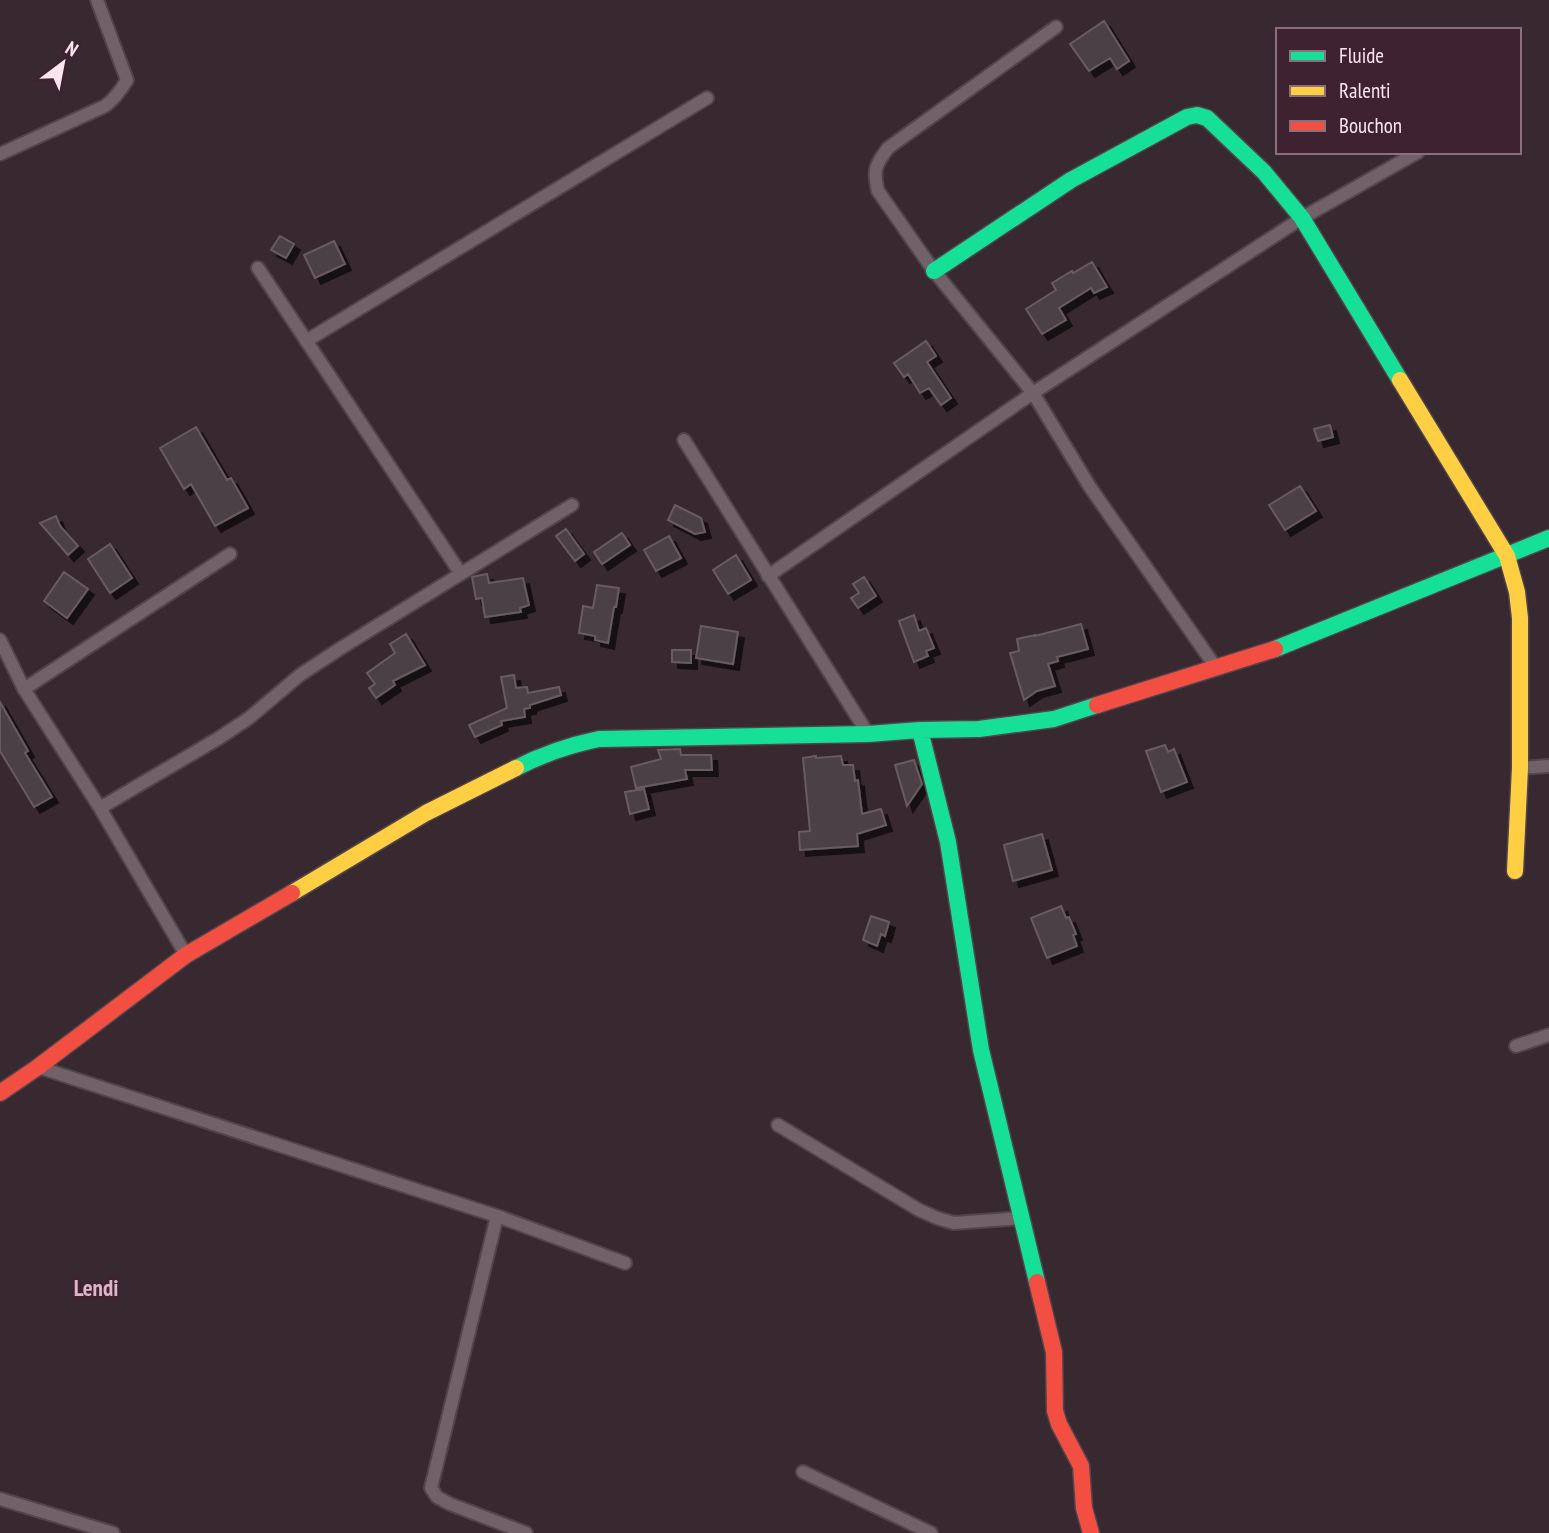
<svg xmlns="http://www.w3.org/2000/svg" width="1549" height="1533" font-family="'PT Sans Narrow',sans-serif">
<defs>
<filter id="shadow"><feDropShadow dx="6" dy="6" stdDeviation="0" flood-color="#0009"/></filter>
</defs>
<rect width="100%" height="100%" fill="#382830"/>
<!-- building -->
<path fill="#4c3f45" stroke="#685b61" stroke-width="2" filter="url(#shadow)" d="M 1104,21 L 1129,61 L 1117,69 L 1110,58 L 1089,71 L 1070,44 Z
M 280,236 L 294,244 L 286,258 L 271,250 Z
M 334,241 L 345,264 L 315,278 L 304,255 Z
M 1092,262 L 1107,287 L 1094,293 L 1091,288 L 1059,308 L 1066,320 L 1042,334 L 1026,309 L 1056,290 L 1052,283 L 1072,271 L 1073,273 Z
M 926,341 L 936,356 L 927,362 L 951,398 L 941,405 L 929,388 L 920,393 L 908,374 L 904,377 L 894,363 Z
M 1330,425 L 1333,437 L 1318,441 L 1314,429 Z
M 196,427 L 227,480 L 231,478 L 248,508 L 215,526 L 191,484 L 184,489 L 160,448 Z
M 1300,486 L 1316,511 L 1285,530 L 1269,505 Z
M 675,505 L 701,518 L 705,532 L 695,534 L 668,520 Z
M 56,516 L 60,526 L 78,546 L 68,555 L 40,523 Z
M 566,529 L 584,554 L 575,561 L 556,536 Z
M 622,533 L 630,545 L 602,564 L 594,552 Z
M 669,536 L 681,558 L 656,571 L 644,550 Z
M 110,544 L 132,578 L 110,593 L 88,559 Z
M 736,555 L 751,580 L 728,594 L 713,570 Z
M 64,572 L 88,589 L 67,618 L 44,601 Z
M 487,574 L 489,583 L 523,578 L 529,605 L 520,608 L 521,612 L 485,617 L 482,598 L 476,599 L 472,577 Z
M 864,577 L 876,596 L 858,608 L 851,598 L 859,593 L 853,584 Z
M 597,585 L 619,588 L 616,607 L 614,607 L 608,643 L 595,640 L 595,636 L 579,633 L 583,606 L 593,608 Z
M 914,615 L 919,631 L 926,628 L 934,648 L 926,651 L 928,656 L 914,662 L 899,621 Z
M 1081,624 L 1088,649 L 1057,657 L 1058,661 L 1048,664 L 1055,686 L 1037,691 L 1024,700 L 1010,653 L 1019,651 L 1017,639 L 1035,635 L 1035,636 Z
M 701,626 L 738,632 L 733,664 L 696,658 Z
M 406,634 L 425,665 L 393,681 L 395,685 L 376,698 L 369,688 L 375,684 L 367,673 L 395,653 L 390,644 Z
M 672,650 L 691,650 L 691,663 L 672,662 Z
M 514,675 L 516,688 L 527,687 L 528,693 L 559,687 L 561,695 L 530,705 L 530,708 L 524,709 L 525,717 L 501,721 L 502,725 L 475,737 L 469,725 L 507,708 L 501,677 Z
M 0,702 L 28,751 L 25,753 L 52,797 L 34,807 L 0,751 Z
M 1165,745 L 1168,752 L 1174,749 L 1187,782 L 1161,792 L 1146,751 Z
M 680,749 L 681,755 L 711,755 L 712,770 L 685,770 L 687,779 L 636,788 L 631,767 L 661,759 L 658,750 Z
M 816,756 L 816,758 L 841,756 L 843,765 L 853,765 L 855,781 L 858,780 L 862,814 L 881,809 L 886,825 L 857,834 L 858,846 L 800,850 L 799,832 L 810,831 L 803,758 Z
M 914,760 L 922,784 L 907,806 L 895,765 Z
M 644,789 L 649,809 L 630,814 L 625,792 Z
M 1042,834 L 1052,870 L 1013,881 L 1004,845 Z
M 1061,906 L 1066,918 L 1069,917 L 1076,934 L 1073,935 L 1077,946 L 1047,958 L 1031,918 Z
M 871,916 L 889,922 L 885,936 L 881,934 L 877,946 L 863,940 Z"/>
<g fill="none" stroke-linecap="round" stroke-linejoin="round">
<defs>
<path id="street" d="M 1056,27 L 888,148 C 875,165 873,171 878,191 L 934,271 L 1033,393 L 1090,487 L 1217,669
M 0,154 L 105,106 C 115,99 121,90 127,80 L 97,0
M 258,268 L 461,574
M 306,341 L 707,98
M 684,440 L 868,734
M 768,576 L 1033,393 L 1302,218 L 1418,152
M 0,640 L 24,689 L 100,808 L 186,955
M 24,689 L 230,554
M 1520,768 L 1549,766
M 100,808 L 219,738 L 249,718 L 300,675 L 341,648 L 572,505
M 1516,1046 L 1549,1035
M 38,1067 L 497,1216 L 625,1263
M 778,1125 L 919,1210 L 937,1218 L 954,1223 L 1021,1218
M 497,1216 L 431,1488 L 437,1497 L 450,1504 L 526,1533
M 803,1472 L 931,1533
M 0,1499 L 113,1533"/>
<path id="fast" d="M 934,271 L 1071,180 L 1187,117 L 1197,115 L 1207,118 L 1264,172 L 1302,218 L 1400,380
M 1275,649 L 1549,538
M 920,730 L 948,842 L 981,1050 L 1037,1282
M 516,768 C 543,754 570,745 599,739 L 868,734 L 920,730 L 979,729 L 1054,719 L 1097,705"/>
<path id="slow" d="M 1400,380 L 1507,556 L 1517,592 L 1520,618 L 1520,768 L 1515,871
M 292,893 L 426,813 L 516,768"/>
<path id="jam" d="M 1097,705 L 1275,649
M 0,1093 L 38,1067 L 186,955 L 292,893
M 1037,1282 L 1054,1352 L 1055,1411 L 1059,1424 L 1081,1466 L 1084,1508 L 1091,1533"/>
</defs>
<!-- street casing -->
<use href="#street" stroke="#51444b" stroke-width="16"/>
<!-- fast casing -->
<use href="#fast" stroke="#51444b" stroke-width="19"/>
<!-- slow casing -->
<use href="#slow" stroke="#51444b" stroke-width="19"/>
<!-- jam casing -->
<use href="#jam" stroke="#51444b" stroke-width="19"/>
<!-- street -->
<use href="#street" stroke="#706268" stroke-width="12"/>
<!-- fast -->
<use href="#fast" stroke="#16e098" stroke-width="16"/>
<!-- slow -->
<use href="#slow" stroke="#ffcf43" stroke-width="16"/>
<!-- jam -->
<use href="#jam" stroke="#f24e42" stroke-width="16"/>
</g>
<g text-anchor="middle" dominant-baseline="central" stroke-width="6" stroke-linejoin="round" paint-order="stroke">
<!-- quarter labels -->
<g font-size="23" font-weight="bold" fill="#dbb6c6" stroke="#3e2230">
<text x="96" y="1287">Lendi</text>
</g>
</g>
<!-- legend -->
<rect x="1276" y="28" width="245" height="126" fill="#3e2230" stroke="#89707c" stroke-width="2"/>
<rect x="1290" y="51" width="35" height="10" fill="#16e098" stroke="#89707c" stroke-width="2"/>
<text x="1339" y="63" font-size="21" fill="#f9e6ee">Fluide</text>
<rect x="1290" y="86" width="35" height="10" fill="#ffcf43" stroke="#89707c" stroke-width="2"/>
<text x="1339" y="98" font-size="21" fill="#f9e6ee">Ralenti</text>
<rect x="1290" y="121" width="35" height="10" fill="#f24e42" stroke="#89707c" stroke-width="2"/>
<text x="1339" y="133" font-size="21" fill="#f9e6ee">Bouchon</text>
<!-- north arrow -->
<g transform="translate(63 63) rotate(32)" stroke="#3e2230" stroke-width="5" paint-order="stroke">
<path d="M0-5L12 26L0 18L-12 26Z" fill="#f9e6ee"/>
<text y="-10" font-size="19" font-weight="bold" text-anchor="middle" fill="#f9e6ee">N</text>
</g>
</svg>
